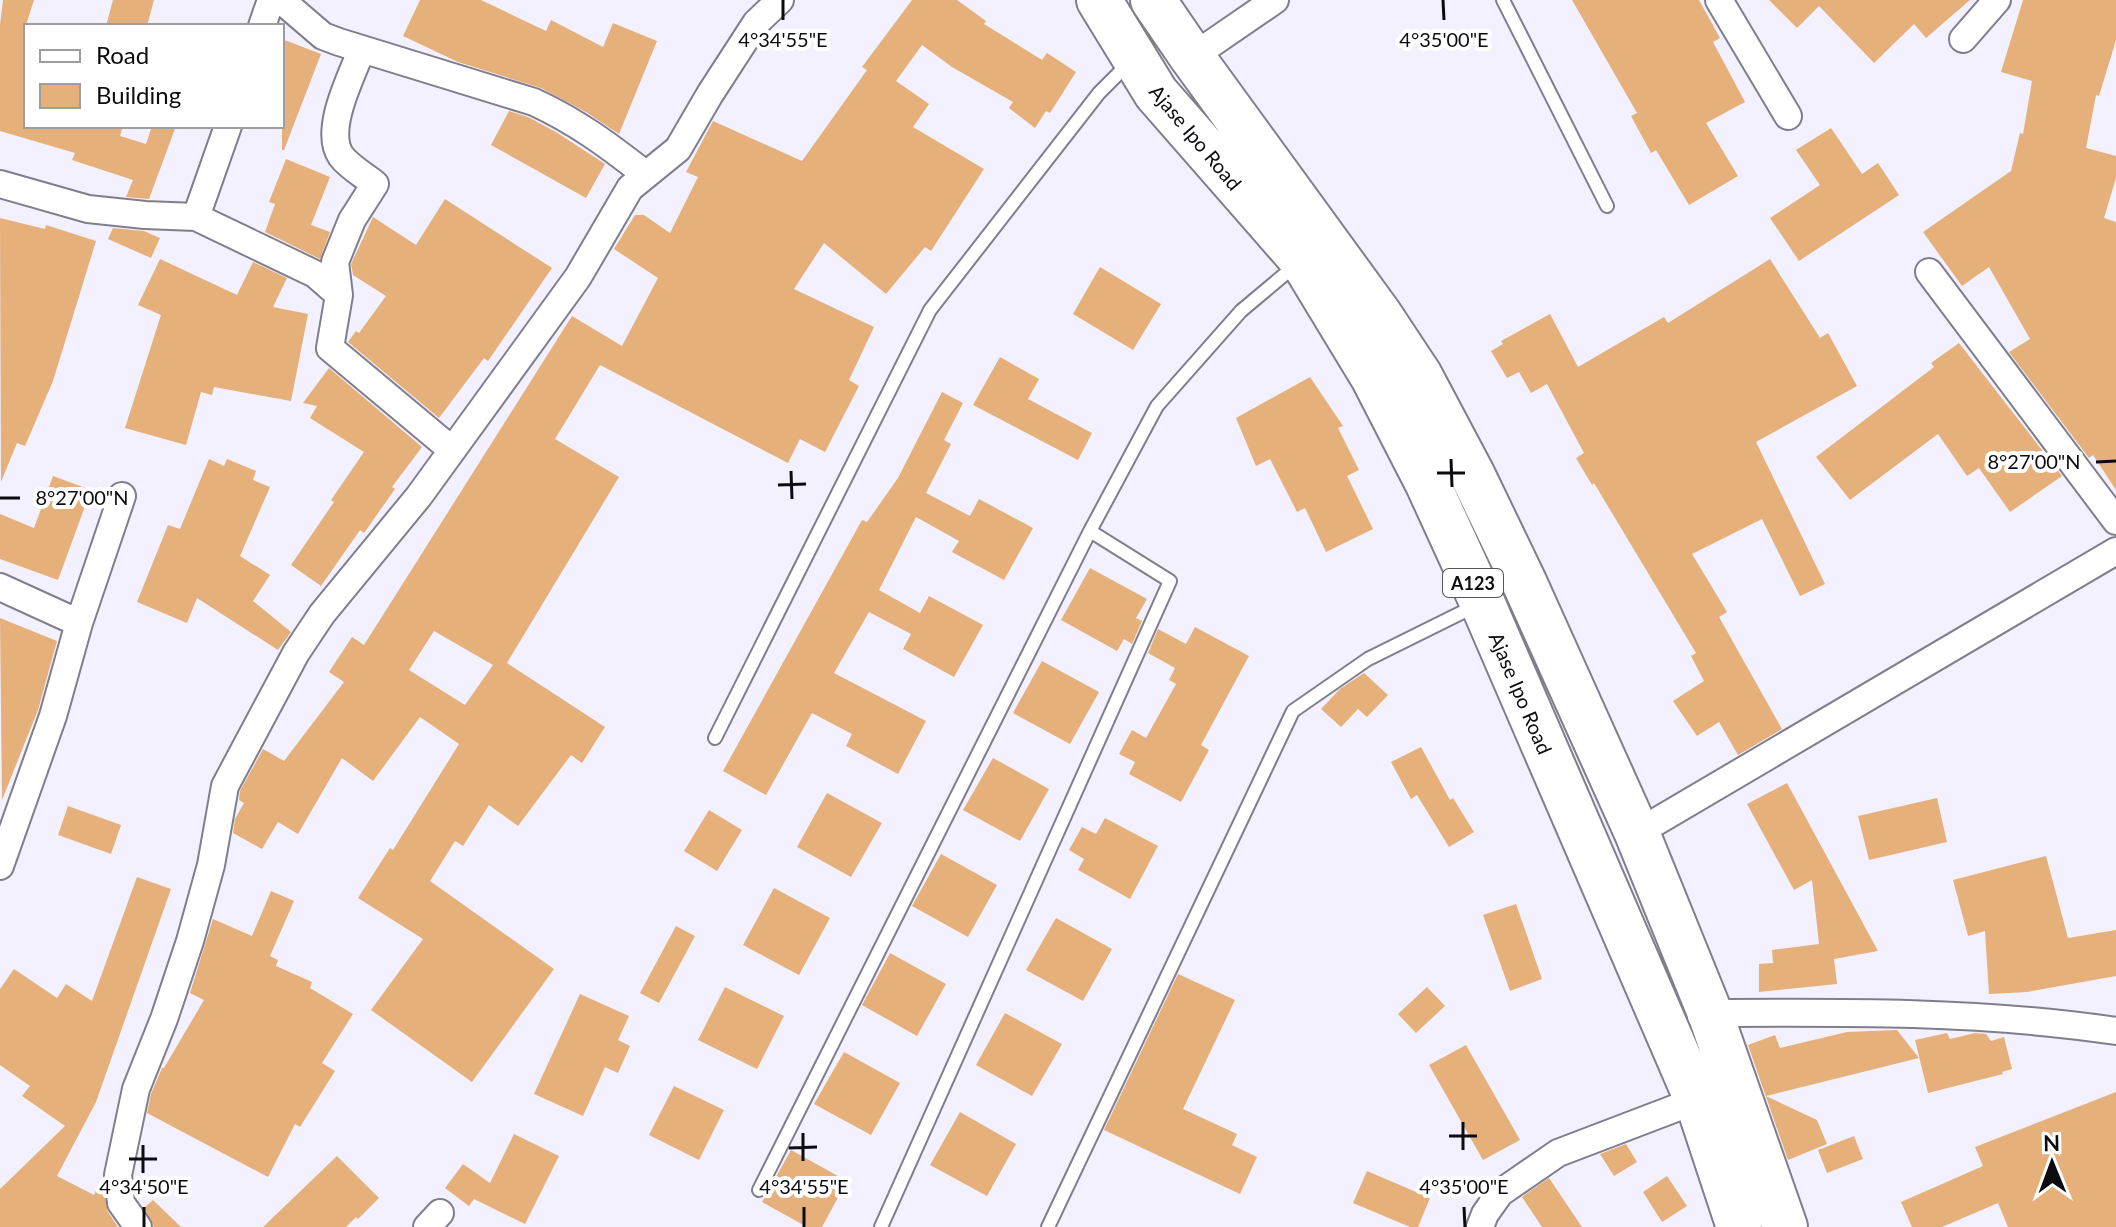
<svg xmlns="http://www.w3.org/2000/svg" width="2116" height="1227" font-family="Lato,sans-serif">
<rect width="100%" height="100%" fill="#f3f0ff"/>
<!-- building -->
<path fill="#e5b07a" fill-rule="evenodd" d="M 3,0 L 34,0 L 26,25 L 26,126 L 123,126 L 120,136 L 146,144 L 152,126 L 176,126 L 149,199 L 126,197 L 133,180 L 72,160 L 75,153 L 0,131 L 0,25 Z
M 113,0 L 154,0 L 147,26 L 106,26 Z
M 420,0 L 481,0 L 546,31 L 551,20 L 603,47 L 613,23 L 657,41 L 619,134 L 586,112 L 541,88 L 458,62 L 403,36 Z
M 912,0 L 957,0 L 986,21 L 984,24 L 1042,60 L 1047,53 L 1076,72 L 1050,113 L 1046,111 L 1035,128 L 1009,108 L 1013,102 L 952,67 L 922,45 L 896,81 L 929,104 L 913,127 L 984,169 L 931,251 L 925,247 L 886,294 L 824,243 L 794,289 L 874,327 L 849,380 L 859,386 L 825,452 L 800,439 L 788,463 L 600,365 L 555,439 L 619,477 L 507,663 L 605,727 L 582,763 L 571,755 L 518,826 L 489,805 L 463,846 L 455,841 L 430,881 L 554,969 L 472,1082 L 371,1010 L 423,939 L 358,898 L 390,848 L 393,850 L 459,744 L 420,717 L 373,781 L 342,758 L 298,834 L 278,822 L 262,849 L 233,833 L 235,819 L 244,803 L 239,800 L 240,791 L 263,749 L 284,761 L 344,682 L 329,672 L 352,637 L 364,645 L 572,316 L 622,346 L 658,278 L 614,249 L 635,215 L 644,215 L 670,233 L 698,177 L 686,172 L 713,121 L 802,161 L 867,70 L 862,67 ZM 434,631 L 493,665 L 465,705 L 409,670 Z
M 1572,0 L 1699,0 L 1720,38 L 1713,42 L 1745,102 L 1706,123 L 1738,176 L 1689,205 L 1656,150 L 1651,153 L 1631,116 L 1637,113 Z
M 1769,0 L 1970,0 L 1926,38 L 1914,24 L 1874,63 L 1819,6 L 1797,28 Z
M 2023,0 L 2116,0 L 2116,40 L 2099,96 L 2096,95 L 2086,148 L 2116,156 L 2116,178 L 2104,218 L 2116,222 L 2116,490 L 2093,455 L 2089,458 L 2009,352 L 2030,339 L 1989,267 L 1962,286 L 1923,232 L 2011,171 L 2020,133 L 2023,134 L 2032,81 L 2001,72 Z
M 282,39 L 321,54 L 284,150 L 282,150 Z
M 509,111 L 528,117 L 556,132 L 605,164 L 586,198 L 491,145 Z
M 1831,128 L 1862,174 L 1878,163 L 1899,195 L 1799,261 L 1770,218 L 1820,185 L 1796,150 Z
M 286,159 L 330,177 L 311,225 L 330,232 L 320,259 L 265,232 L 275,204 L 269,202 Z
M 445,199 L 552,268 L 488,361 L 484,358 L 439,418 L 348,342 L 356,331 L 359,333 L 386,296 L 353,275 L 351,264 L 373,217 L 416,245 Z
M 0,218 L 45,229 L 46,225 L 96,241 L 53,381 L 25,446 L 17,443 L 1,482 Z
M 113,228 L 144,231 L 160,238 L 151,258 L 108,239 Z
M 160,259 L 237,295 L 253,262 L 287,278 L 273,307 L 308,314 L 291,401 L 214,387 L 212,395 L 201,392 L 186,445 L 125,428 L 161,315 L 138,305 Z
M 1770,259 L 1820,338 L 1828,333 L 1857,386 L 1756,442 L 1825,584 L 1800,596 L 1762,519 L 1692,554 L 1727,612 L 1719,617 L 1782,729 L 1738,755 L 1719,722 L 1697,736 L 1673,701 L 1704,681 L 1691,656 L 1696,653 L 1594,483 L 1592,485 L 1576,458 L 1584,453 L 1547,384 L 1531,393 L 1519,372 L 1507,378 L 1491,351 L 1503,344 L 1501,341 L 1550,314 L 1578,367 L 1664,317 L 1668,323 Z
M 1100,267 L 1161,304 L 1133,350 L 1073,314 Z
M 1959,343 L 2062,476 L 2010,512 L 1979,468 L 1967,476 L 1938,434 L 1850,500 L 1816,457 L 1934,367 L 1931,363 Z
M 1000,357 L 1039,379 L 1028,399 L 1092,433 L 1078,460 L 973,405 Z
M 329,368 L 422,447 L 392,487 L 395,489 L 364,533 L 360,530 L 321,586 L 291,565 L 334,502 L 331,500 L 364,452 L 310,418 L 317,406 L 303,403 Z
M 1310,377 L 1343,426 L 1338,428 L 1359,470 L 1347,476 L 1373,529 L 1326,552 L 1305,508 L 1297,512 L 1270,459 L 1256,466 L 1236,418 Z
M 942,392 L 963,403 L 944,440 L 951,444 L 926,493 L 970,516 L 979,499 L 1033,528 L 1004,580 L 952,552 L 959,541 L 916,517 L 879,590 L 920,613 L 929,596 L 983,625 L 954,677 L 903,649 L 911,634 L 869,612 L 834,673 L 926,721 L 898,774 L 846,746 L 852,734 L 812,713 L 766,795 L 723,771 L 862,520 L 867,522 L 898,478 Z
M 209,459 L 224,466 L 227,459 L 256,471 L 253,480 L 270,487 L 240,556 L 270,575 L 253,601 L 291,632 L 278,650 L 197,598 L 187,623 L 137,602 L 168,525 L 180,529 Z
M 53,476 L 91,490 L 58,580 L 0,559 L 0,514 L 34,528 Z
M 1090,568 L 1147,599 L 1136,618 L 1142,621 L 1132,644 L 1124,639 L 1117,651 L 1061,620 Z
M 0,618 L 57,641 L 38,710 L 2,800 Z
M 1195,627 L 1249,656 L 1201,745 L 1209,750 L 1181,802 L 1129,774 L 1135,762 L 1119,754 L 1132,730 L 1146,738 L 1176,684 L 1169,680 L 1175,668 L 1148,653 L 1158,629 L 1186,644 Z
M 1042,661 L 1099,692 L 1070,744 L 1013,713 Z
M 1364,673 L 1388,695 L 1367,717 L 1358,709 L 1341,727 L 1321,709 L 1340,689 Z
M 1421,747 L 1450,800 L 1453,798 L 1474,832 L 1449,847 L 1417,795 L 1411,799 L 1391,762 Z
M 993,758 L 1049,789 L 1020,841 L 963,810 Z
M 1787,783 L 1878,951 L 1834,959 L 1837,984 L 1759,992 L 1759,964 L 1773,963 L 1772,950 L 1819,944 L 1812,880 L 1794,890 L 1747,804 Z
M 827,793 L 882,823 L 851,877 L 797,847 Z
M 1937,798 L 1947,842 L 1869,860 L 1858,816 Z
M 68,806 L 121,825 L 111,854 L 58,835 Z
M 709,810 L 742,830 L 717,871 L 684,851 Z
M 1105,818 L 1158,846 L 1130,899 L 1078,870 L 1084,859 L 1069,850 L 1082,827 L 1096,834 Z
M 941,854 L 997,885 L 968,937 L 912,906 Z
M 2046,856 L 2068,938 L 2116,930 L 2116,976 L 2027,992 L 1989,994 L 1985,931 L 1968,936 L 1953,880 Z
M 137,877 L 171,889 L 96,1102 L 57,1176 L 94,1195 L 98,1186 L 104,1191 L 108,1212 L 118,1227 L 0,1227 L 0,1189 L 65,1126 L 22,1096 L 30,1086 L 0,1065 L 0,989 L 14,969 L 57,998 L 66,984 L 92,1001 Z
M 774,888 L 830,918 L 799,975 L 743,945 Z
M 271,891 L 294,901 L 270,956 L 278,960 L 276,966 L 312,982 L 310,988 L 353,1014 L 322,1063 L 335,1071 L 300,1127 L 295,1124 L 268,1177 L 147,1113 L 151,1094 L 162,1068 L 164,1068 L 204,1000 L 190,993 L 213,919 L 252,936 Z
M 1516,904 L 1542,979 L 1510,991 L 1483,915 Z
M 1056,918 L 1112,949 L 1083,1001 L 1026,970 Z
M 676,926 L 695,936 L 659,1003 L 640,993 Z
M 890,953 L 946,984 L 917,1036 L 862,1005 Z
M 1178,974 L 1235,1000 L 1183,1109 L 1237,1134 L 1232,1145 L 1257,1157 L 1240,1194 L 1104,1130 Z
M 725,987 L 784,1016 L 757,1069 L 698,1040 Z
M 1427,987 L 1445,1006 L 1416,1033 L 1398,1014 Z
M 580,994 L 629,1016 L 618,1040 L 630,1046 L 618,1073 L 605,1067 L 583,1116 L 534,1094 Z
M 1005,1013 L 1062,1044 L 1032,1096 L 976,1065 Z
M 1897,1030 L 1919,1058 L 1766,1096 L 1817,1120 L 1827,1144 L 1788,1160 L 1748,1045 L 1775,1035 L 1780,1048 L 1847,1032 Z
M 1947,1033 L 1950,1039 L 1975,1033 L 1986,1034 L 1991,1041 L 2004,1037 L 2012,1069 L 2002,1072 L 2003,1074 L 1928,1093 L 1915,1040 Z
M 1466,1045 L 1520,1140 L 1483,1160 L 1429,1065 Z
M 844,1052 L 900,1083 L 871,1135 L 814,1104 Z
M 674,1086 L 724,1110 L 699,1160 L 649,1135 Z
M 2116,1092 L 2116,1227 L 2008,1227 L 1998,1203 L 1942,1227 L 1912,1227 L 1901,1202 L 1983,1166 L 1975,1147 Z
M 960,1112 L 1016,1144 L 987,1196 L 930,1165 Z
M 514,1134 L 559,1156 L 525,1224 L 474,1199 L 469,1206 L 445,1188 L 463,1164 L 490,1183 Z
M 1854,1136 L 1863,1159 L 1827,1173 L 1818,1150 Z
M 1626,1144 L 1637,1162 L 1614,1176 L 1600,1154 Z
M 791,1150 L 847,1181 L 822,1227 L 807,1227 L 762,1202 Z
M 337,1156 L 379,1198 L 358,1219 L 356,1217 L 346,1227 L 263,1227 Z
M 1367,1171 L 1430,1198 L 1418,1227 L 1410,1227 L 1353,1203 Z
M 1667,1176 L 1687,1206 L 1662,1222 L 1643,1192 Z
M 1549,1178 L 1582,1227 L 1542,1227 L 1522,1197 Z
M 153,1200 L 181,1227 L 154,1227 L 144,1208 Z"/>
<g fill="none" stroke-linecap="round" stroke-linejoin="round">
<defs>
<path id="lane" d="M 1503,0 L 1607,206
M 715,738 L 930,310 L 1099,93 L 1129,63
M 759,1190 L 1090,531 L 1157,406 L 1241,311 L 1297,264
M 881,1227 L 1170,581 L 1090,531
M 1048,1227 L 1293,711 L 1368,659 L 1475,606"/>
<path id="street" d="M 281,0 L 323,36 L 339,42 L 534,102 C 577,122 608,145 645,174
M 1719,0 L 1788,116
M 262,26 L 271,0
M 1963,39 L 1997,0
M 362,49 C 352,75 323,130 341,156 C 349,167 364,175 375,184 L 352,220 L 335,262 L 339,295 L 330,348 L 452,450
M 1192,57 L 1275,0
M 0,184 L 88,209 L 145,215 L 196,217 L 315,274 L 339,295
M 196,217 L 228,126
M 1929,272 L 2116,521
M 0,587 L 79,623
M 1637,833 L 2116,551
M 0,866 L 53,716 L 79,623 L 122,496
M 1701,1016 L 1710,1013 C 1845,1012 1982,1011 2116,1031
M 138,1227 L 121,1203 L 118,1175 L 136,1089 L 164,1019 L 190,941 L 211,865 L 225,786 L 296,653 L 322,614 L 419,496 L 578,277 L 630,188 L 678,149 L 710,94 L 756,23 L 780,0
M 427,1227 L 440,1213
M 1480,1227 L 1485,1214 L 1500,1193 L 1558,1153 L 1697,1100"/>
<path id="highway" d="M 1099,0 L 1156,93 L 1302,260 L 1373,377 L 1428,484 L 1482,602 L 1697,1100 L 1739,1227
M 1153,0 L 1192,57 L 1379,314 L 1420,376 L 1472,474 L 1524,582 L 1637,833 L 1710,1013 L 1785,1227"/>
</defs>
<!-- lane casing -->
<use href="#lane" stroke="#807e8b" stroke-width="16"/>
<!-- street casing -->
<use href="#street" stroke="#807e8b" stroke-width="30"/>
<!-- highway casing -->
<use href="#highway" stroke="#807e8b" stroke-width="48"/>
<!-- lane -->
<use href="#lane" stroke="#fff" stroke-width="12"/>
<!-- street -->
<use href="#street" stroke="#fff" stroke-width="26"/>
<!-- highway -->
<use href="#highway" stroke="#fff" stroke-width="44"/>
</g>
<!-- ticks -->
<path fill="none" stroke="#0c0b10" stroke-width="3" d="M 783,0 L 783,20M 1443,0 L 1444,20M 1451,459 L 1452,487M 2096,462 L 2116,461M 791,471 L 792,499M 1437,473 L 1465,473M 778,485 L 806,484M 0,498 L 20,498M 1463,1122 L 1463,1150M 803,1133 L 803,1161M 1449,1136 L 1477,1136M 143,1145 L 143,1173M 789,1148 L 817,1147M 129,1159 L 157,1159M 144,1207 L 144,1227M 804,1207 L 804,1227M 1464,1207 L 1465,1227"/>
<g text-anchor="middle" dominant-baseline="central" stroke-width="8" stroke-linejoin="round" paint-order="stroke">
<!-- shield labels -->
<rect fill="#fff" stroke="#555458" stroke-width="2" x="1443" y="569" width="60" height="28" rx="6"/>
<g font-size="18" font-weight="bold" fill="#0c0b10">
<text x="1473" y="583">A123</text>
</g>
<!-- street labels -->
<g font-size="20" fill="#0c0b10" stroke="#fff">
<text transform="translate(1196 137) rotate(50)">Ajase Ipo Road</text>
<text transform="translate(1521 693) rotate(67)">Ajase Ipo Road</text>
</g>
</g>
<g font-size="20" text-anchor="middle" fill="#0c0b10" stroke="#fff" stroke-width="8" stroke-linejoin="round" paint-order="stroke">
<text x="783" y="47">4°34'55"E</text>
<text x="1444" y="47">4°35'00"E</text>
<text x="2034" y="469">8°27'00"N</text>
<text x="82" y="505">8°27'00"N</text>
<text x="144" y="1194">4°34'50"E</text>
<text x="804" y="1194">4°34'55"E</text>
<text x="1464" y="1194">4°35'00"E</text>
</g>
<!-- legend -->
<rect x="24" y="24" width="260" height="104" fill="#ffffff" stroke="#9e9d9f" stroke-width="2"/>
<rect x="40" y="50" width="40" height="12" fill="#ffffff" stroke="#9e9d9f" stroke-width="2"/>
<text x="96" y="64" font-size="24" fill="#0c0b10">Road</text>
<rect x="40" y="84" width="40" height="24" fill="#e5b07a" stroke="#9e9d9f" stroke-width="2"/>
<text x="96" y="104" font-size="24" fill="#0c0b10">Building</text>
<!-- north arrow -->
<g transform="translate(2052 1163) rotate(359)" stroke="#ffffff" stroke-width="6" paint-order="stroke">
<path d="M0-6L14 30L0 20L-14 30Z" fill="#0c0b10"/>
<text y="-12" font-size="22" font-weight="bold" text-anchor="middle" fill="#0c0b10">N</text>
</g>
</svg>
